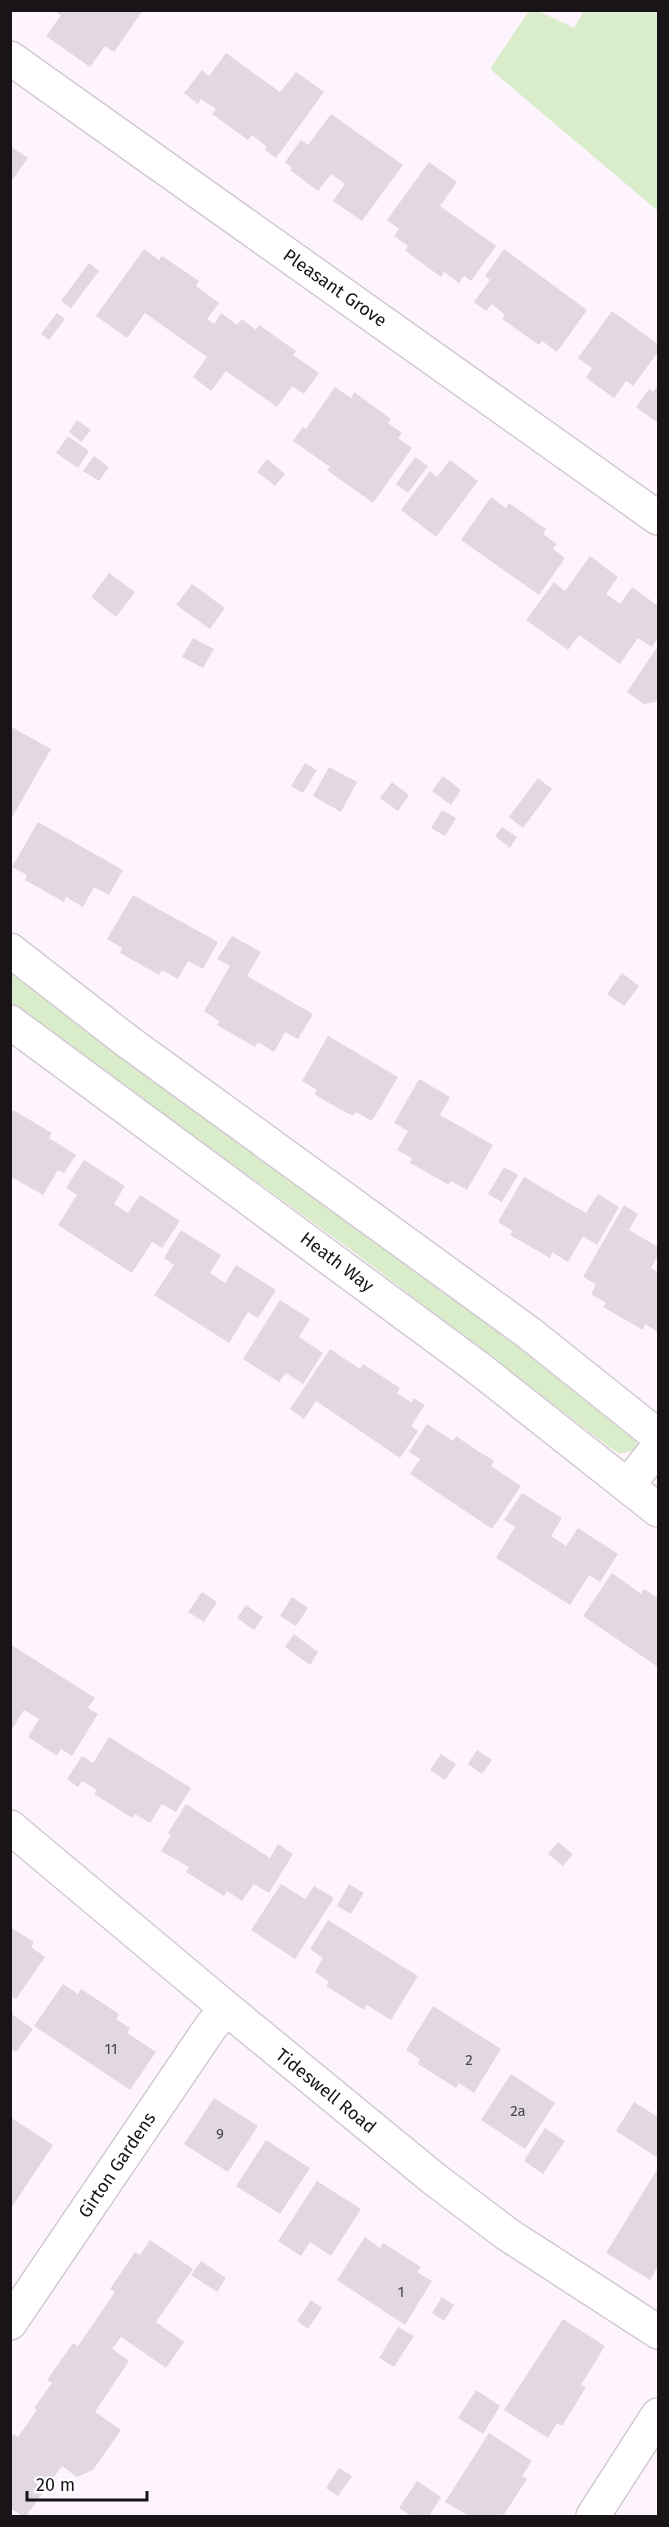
<svg xmlns="http://www.w3.org/2000/svg" width="669" height="2527" font-family="'Fira Sans',sans-serif">
<rect width="100%" height="100%" fill="#fef4fd"/>
<!-- green -->
<path fill="#daedca" d="M 529,11 L 538,11 L 574,28 L 584,11 L 658,11 L 658,211 L 490,69 Z
M 10,969 L 545,1364 L 636,1439 L 637,1445 L 634,1450 L 620,1454 L 609,1447 L 358,1255 L 17,1008 L 11,1002 Z"/>
<!-- building -->
<path fill="#e2d8e2" d="M 58,10 L 143,10 L 114,52 L 105,46 L 90,67 L 46,36 L 61,15 L 57,13 Z
M 226,53 L 280,92 L 296,72 L 324,92 L 276,158 L 265,150 L 267,147 L 252,135 L 248,140 L 212,114 L 216,109 L 201,99 L 198,104 L 184,93 L 202,70 L 209,76 Z
M 331,114 L 403,165 L 362,221 L 333,201 L 345,184 L 331,174 L 318,191 L 290,170 L 292,168 L 285,162 L 301,140 L 308,145 Z
M 10,146 L 28,158 L 10,183 Z
M 429,162 L 457,182 L 440,206 L 496,246 L 471,281 L 464,276 L 459,283 L 444,272 L 441,277 L 423,264 L 405,250 L 408,246 L 394,236 L 399,229 L 387,220 Z
M 144,249 L 159,260 L 162,256 L 199,281 L 196,286 L 219,303 L 207,319 L 214,324 L 221,313 L 237,325 L 242,319 L 256,330 L 259,325 L 296,351 L 293,355 L 319,373 L 304,394 L 292,386 L 277,407 L 226,371 L 211,391 L 193,377 L 207,357 L 145,313 L 127,338 L 96,316 Z
M 504,249 L 587,310 L 557,352 L 542,341 L 539,345 L 502,319 L 505,315 L 492,304 L 486,311 L 474,302 L 490,280 L 485,276 Z
M 89,263 L 99,271 L 71,308 L 61,301 Z
M 612,311 L 658,344 L 658,352 L 633,386 L 626,381 L 614,398 L 586,378 L 592,368 L 578,358 Z
M 57,313 L 65,319 L 49,340 L 41,334 Z
M 658,385 L 658,423 L 636,407 L 649,389 L 653,392 Z
M 335,387 L 351,398 L 354,392 L 391,419 L 388,423 L 402,433 L 398,438 L 412,448 L 373,503 L 327,470 L 330,467 L 293,441 L 303,427 L 306,429 Z
M 77,420 L 91,430 L 81,442 L 69,432 Z
M 68,436 L 89,451 L 78,468 L 56,453 Z
M 94,456 L 109,467 L 99,481 L 83,471 Z
M 415,457 L 428,466 L 408,493 L 396,484 Z
M 267,459 L 285,474 L 275,486 L 257,472 Z
M 450,460 L 478,481 L 436,537 L 401,510 L 430,471 L 437,477 Z
M 491,497 L 506,508 L 509,503 L 546,529 L 543,534 L 557,544 L 553,549 L 565,558 L 539,595 L 461,540 Z
M 590,556 L 618,577 L 606,594 L 620,604 L 632,587 L 658,606 L 658,638 L 652,647 L 638,638 L 620,664 L 579,635 L 568,650 L 526,620 L 554,582 L 565,591 Z
M 109,573 L 135,592 L 116,617 L 91,597 Z
M 192,584 L 225,608 L 210,629 L 176,605 Z
M 193,638 L 214,649 L 203,668 L 182,657 Z
M 658,646 L 658,697 L 655,702 L 644,704 L 627,692 Z
M 10,726 L 51,749 L 10,821 Z
M 305,763 L 317,770 L 303,793 L 291,786 Z
M 329,767 L 357,782 L 341,812 L 313,796 Z
M 443,776 L 461,790 L 451,805 L 432,791 Z
M 538,778 L 552,789 L 523,828 L 509,817 Z
M 392,782 L 409,795 L 398,811 L 380,798 Z
M 442,810 L 456,818 L 445,836 L 431,828 Z
M 38,822 L 123,870 L 109,895 L 94,887 L 83,907 L 66,897 L 64,902 L 25,880 L 27,875 L 12,867 Z
M 502,827 L 517,837 L 510,848 L 495,836 Z
M 133,895 L 218,942 L 203,969 L 188,961 L 178,979 L 162,970 L 159,975 L 120,953 L 122,948 L 107,939 Z
M 232,936 L 261,952 L 247,976 L 313,1014 L 298,1039 L 285,1032 L 274,1052 L 258,1042 L 255,1047 L 217,1025 L 219,1021 L 204,1011 L 230,966 L 217,959 Z
M 622,973 L 639,986 L 624,1006 L 607,994 Z
M 328,1036 L 398,1077 L 372,1121 L 356,1112 L 353,1116 L 334,1106 L 314,1094 L 317,1090 L 302,1081 Z
M 419,1079 L 450,1097 L 440,1115 L 493,1145 L 467,1190 L 451,1181 L 449,1185 L 410,1163 L 412,1158 L 397,1150 L 408,1131 L 394,1123 Z
M 13,1110 L 52,1133 L 49,1138 L 76,1155 L 64,1173 L 58,1170 L 43,1195 L 10,1176 L 10,1114 Z
M 84,1160 L 125,1186 L 114,1204 L 128,1213 L 140,1195 L 180,1221 L 162,1248 L 152,1242 L 132,1273 L 58,1225 L 77,1195 L 66,1188 Z
M 504,1167 L 518,1175 L 502,1202 L 488,1194 Z
M 524,1177 L 586,1213 L 598,1194 L 619,1207 L 597,1245 L 583,1236 L 568,1262 L 552,1252 L 550,1258 L 510,1235 L 513,1231 L 498,1222 Z
M 624,1205 L 638,1214 L 629,1230 L 658,1247 L 658,1255 L 651,1268 L 658,1272 L 658,1332 L 645,1324 L 643,1330 L 603,1307 L 606,1303 L 591,1294 L 596,1284 L 583,1277 Z
M 181,1230 L 221,1255 L 210,1273 L 225,1283 L 236,1265 L 276,1290 L 258,1318 L 248,1312 L 229,1343 L 154,1295 L 174,1265 L 164,1258 Z
M 280,1300 L 310,1319 L 299,1337 L 323,1353 L 303,1384 L 286,1373 L 279,1382 L 243,1359 Z
M 330,1349 L 360,1369 L 363,1364 L 400,1388 L 397,1393 L 412,1403 L 414,1398 L 425,1405 L 411,1426 L 418,1431 L 400,1458 L 316,1401 L 304,1419 L 290,1409 Z
M 427,1424 L 453,1441 L 456,1436 L 475,1449 L 494,1461 L 491,1466 L 521,1486 L 492,1529 L 410,1474 L 420,1459 L 409,1452 Z
M 522,1493 L 562,1518 L 551,1536 L 566,1546 L 578,1528 L 618,1554 L 600,1582 L 589,1575 L 570,1605 L 496,1558 L 515,1527 L 504,1520 Z
M 612,1573 L 641,1594 L 644,1589 L 658,1598 L 658,1667 L 583,1616 Z
M 202,1592 L 217,1602 L 204,1622 L 188,1612 Z
M 292,1597 L 308,1608 L 296,1626 L 280,1616 Z
M 246,1605 L 263,1617 L 254,1630 L 237,1618 Z
M 294,1634 L 318,1652 L 310,1665 L 285,1647 Z
M 10,1644 L 95,1698 L 88,1708 L 98,1714 L 72,1756 L 61,1749 L 57,1756 L 28,1737 L 39,1719 L 24,1710 L 13,1728 L 10,1726 Z
M 109,1737 L 191,1788 L 176,1812 L 162,1804 L 150,1823 L 135,1814 L 132,1818 L 94,1794 L 97,1790 L 82,1781 L 78,1787 L 67,1779 L 82,1756 L 93,1763 Z
M 477,1750 L 492,1760 L 482,1774 L 468,1764 Z
M 441,1754 L 456,1764 L 445,1780 L 430,1770 Z
M 186,1804 L 270,1858 L 278,1844 L 293,1854 L 269,1893 L 254,1884 L 242,1901 L 227,1891 L 224,1896 L 186,1872 L 189,1867 L 161,1851 L 171,1835 L 168,1833 Z
M 558,1842 L 573,1854 L 563,1866 L 548,1854 Z
M 281,1884 L 305,1899 L 314,1886 L 334,1898 L 295,1959 L 251,1930 Z
M 349,1884 L 364,1893 L 351,1914 L 337,1906 Z
M 328,1920 L 418,1976 L 391,2020 L 367,2005 L 364,2010 L 326,1986 L 329,1982 L 315,1972 L 323,1958 L 310,1949 Z
M 10,1927 L 34,1942 L 31,1947 L 45,1957 L 16,1999 L 10,1996 Z
M 63,1984 L 78,1994 L 81,1989 L 119,2014 L 116,2019 L 130,2028 L 127,2033 L 156,2052 L 130,2090 L 34,2026 Z
M 433,2006 L 501,2049 L 474,2093 L 459,2083 L 456,2088 L 418,2064 L 420,2059 L 406,2050 Z
M 10,2013 L 33,2029 L 16,2052 L 10,2049 Z
M 511,2074 L 555,2103 L 525,2149 L 481,2120 Z
M 214,2098 L 258,2126 L 228,2172 L 184,2144 Z
M 634,2102 L 658,2117 L 658,2158 L 616,2131 Z
M 10,2117 L 53,2145 L 10,2210 Z
M 545,2128 L 565,2141 L 543,2174 L 524,2161 Z
M 266,2140 L 310,2168 L 280,2214 L 236,2186 Z
M 658,2168 L 658,2266 L 650,2280 L 606,2253 Z
M 317,2181 L 361,2209 L 331,2256 L 310,2242 L 301,2256 L 278,2241 Z
M 365,2237 L 380,2248 L 383,2243 L 421,2267 L 417,2272 L 432,2281 L 405,2325 L 337,2280 Z
M 150,2240 L 193,2269 L 156,2322 L 184,2342 L 166,2368 L 121,2337 L 112,2349 L 129,2361 L 95,2412 L 121,2430 L 93,2470 L 77,2477 L 62,2466 L 26,2516 L 23,2516 L 10,2508 L 10,2439 L 14,2434 L 18,2437 L 37,2410 L 34,2408 L 52,2383 L 47,2380 L 73,2343 L 78,2346 L 115,2292 L 110,2289 L 135,2252 L 140,2255 Z
M 201,2261 L 226,2278 L 217,2292 L 191,2275 Z
M 442,2297 L 454,2305 L 444,2321 L 432,2313 Z
M 311,2300 L 322,2308 L 308,2329 L 297,2321 Z
M 563,2319 L 605,2346 L 581,2385 L 586,2387 L 574,2407 L 562,2426 L 557,2423 L 548,2438 L 504,2410 Z
M 398,2327 L 414,2336 L 394,2367 L 379,2358 Z
M 476,2390 L 500,2406 L 483,2434 L 458,2418 Z
M 489,2433 L 532,2461 L 522,2476 L 527,2479 L 503,2516 L 498,2514 L 497,2516 L 469,2516 L 445,2502 Z
M 339,2468 L 352,2476 L 338,2496 L 326,2488 Z
M 417,2481 L 441,2497 L 429,2516 L 411,2516 L 399,2508 Z"/>
<g fill="none" stroke-linecap="round" stroke-linejoin="round">
<defs>
<path id="street" d="M 10,58 L 658,518
M 10,950 L 127,1041 L 529,1333 L 658,1436
M 10,1022 L 477,1367 L 658,1510
M 628,1485 L 658,1447
M 10,1827 L 226,2008 L 433,2178 L 507,2234 L 658,2332
M 10,2323 L 210,2028 L 226,2008
M 593,2516 L 658,2415"/>
</defs>
<!-- street casing -->
<use href="#street" stroke="#d2c9d2" stroke-width="36"/>
<!-- street -->
<use href="#street" stroke="#fff" stroke-width="33"/>
</g>
<g text-anchor="middle" dominant-baseline="central" stroke-width="5" stroke-linejoin="round" paint-order="stroke">
<!-- number labels -->
<g font-size="15" fill="#4a454a">
<text x="111" y="2049">11</text>
<text x="469" y="2060">2</text>
<text x="518" y="2111">2a</text>
<text x="220" y="2134">9</text>
<text x="401" y="2292">1</text>
</g>
<!-- street labels -->
<g font-size="18" fill="#181418" stroke="#fff">
<text transform="translate(335 288) rotate(35)">Pleasant Grove</text>
<text transform="translate(337 1262) rotate(37)">Heath Way</text>
<text transform="translate(326 2091) rotate(39)">Tideswell Road</text>
<text transform="translate(117 2165) rotate(-56)">Girton Gardens</text>
</g>
</g>
<!-- border -->
<rect width="669" height="2527" fill="none" stroke="#181418" stroke-width="24"/>
<!-- scale -->
<path d="M27 2491v9h120v-9" fill="none" stroke="#181418" stroke-width="3"/>
<text x="36" y="2491" font-size="18" fill="#181418" stroke="#ffffff" stroke-width="4.5" paint-order="stroke">20 m</text>
</svg>
